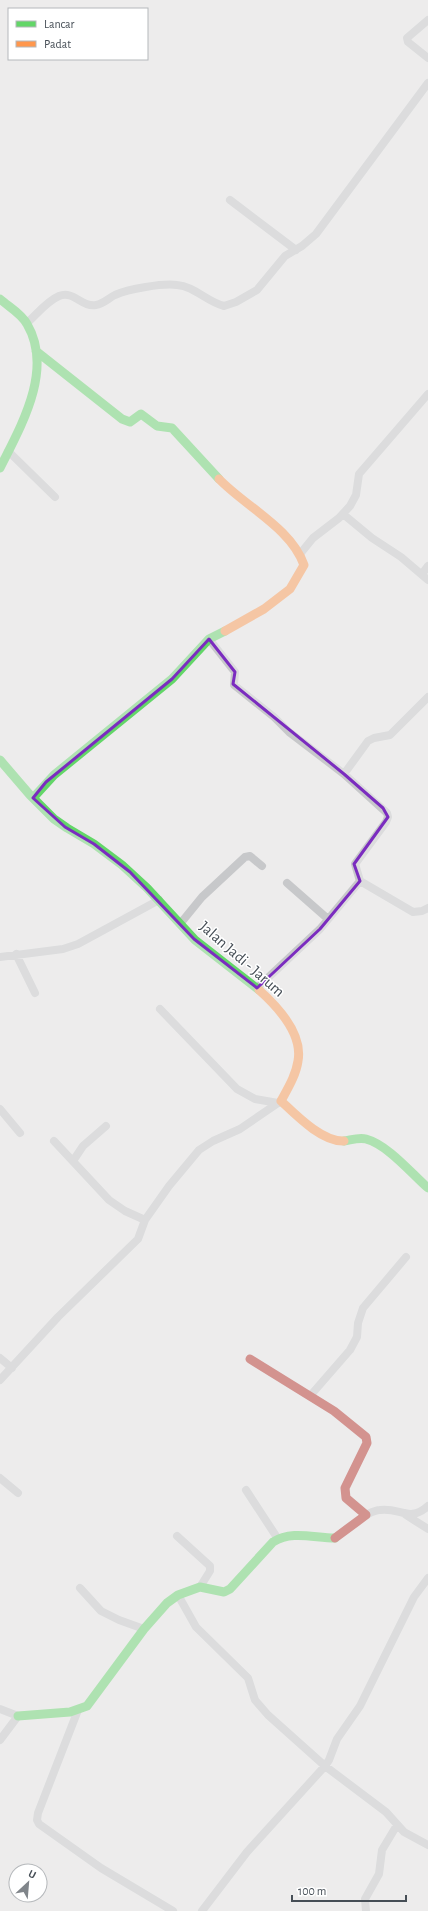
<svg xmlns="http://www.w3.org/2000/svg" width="428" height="1911" font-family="'Alegreya Sans',sans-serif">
<rect width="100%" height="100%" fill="#edecec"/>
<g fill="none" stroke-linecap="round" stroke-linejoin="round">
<!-- street -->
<path stroke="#c7c8ca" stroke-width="8" d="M 428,20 L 407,38 L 408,42 L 428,58
M 230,200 L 296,250
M 27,323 C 36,315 47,301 59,296 C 74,290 82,308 96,305 C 103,304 109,298 115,295 C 128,289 163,283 177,285 C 194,286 207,302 224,306 L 236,302 L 257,290 L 285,256 L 302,246 L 316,234 L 428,83
M 8,451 L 55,497
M 343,514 L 372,538 L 401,557 L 428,580
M 300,554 L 313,538 L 339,518 L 350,506 L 356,495 L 359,474 L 428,394
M 422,574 L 428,566
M 209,639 L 235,672 L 234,685 L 274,717 L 289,732 L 344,774 L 387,813 L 388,817 L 386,822 L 355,864 L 360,881
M 344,774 L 368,741 L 374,738 L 390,735 L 428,697
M 287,883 L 328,919
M 180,924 L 202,897 L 245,857 L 250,856 L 262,866
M 16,954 L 35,993
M 0,957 L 63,949 L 78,944 L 159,900
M 257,988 L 320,929 L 360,881 L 413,912 L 422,911 L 428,908
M 160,1009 L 237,1089 L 255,1099 L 278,1103
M 0,1109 L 20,1133
M 54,1141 L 109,1200 L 125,1211 L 145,1220
M 73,1161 L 83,1146 L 106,1126
M 0,1358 L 12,1368
M 0,1380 L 58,1317 L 138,1239 L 145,1220 L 169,1186 L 199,1150 L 213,1141 L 240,1129 L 281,1101
M 310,1396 L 350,1350 L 357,1337 L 358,1323 L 363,1308 L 406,1257
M 0,1478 L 18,1493
M 246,1490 L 278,1539
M 366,1515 C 370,1513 375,1510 380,1510 C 400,1507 409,1523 428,1506
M 406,1515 L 428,1529
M 177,1536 L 210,1566 L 210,1571 L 200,1587
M 80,1588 L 101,1611 L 119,1620 L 144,1629
M 178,1595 L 196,1627 L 248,1678 L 255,1700 L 268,1715 L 325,1766 L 386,1812 L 404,1832 L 428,1845
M 0,1709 L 18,1716 L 0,1740
M 78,1710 L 38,1813 L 37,1820 L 39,1824 L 101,1868 L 173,1911
M 202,1911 L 247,1852 L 325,1766 L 329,1760 L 337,1739 L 360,1706 L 414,1597 L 428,1578
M 366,1911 L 365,1899 L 379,1874 L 382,1850 L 397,1825"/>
<!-- fast -->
<path stroke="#63d668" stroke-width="9" d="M 0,299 C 9,307 21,313 27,324 C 54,370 21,426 0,468
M 36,351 L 122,419 L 130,422 L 141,414 L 157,426 L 172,428 L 219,479
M 0,760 L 30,795 L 54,819 L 67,828 L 94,844 L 122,865 L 147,888 L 195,940 L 259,990
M 33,798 L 54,775 L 172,679 L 209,639 L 225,631
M 344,1141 C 351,1140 359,1137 366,1139 C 388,1145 411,1173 428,1188
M 18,1716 L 70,1712 L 87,1706 L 144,1629 L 167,1603 L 178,1595 L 200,1587 L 224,1592 L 230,1589 L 273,1542 C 292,1530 314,1538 335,1538"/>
<!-- slow -->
<path stroke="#ff974d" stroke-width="9" d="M 219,479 C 246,507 291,528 304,565 L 290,589 L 264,609 L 225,631
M 259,990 C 278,1007 303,1034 298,1061 C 296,1075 288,1088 281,1101 C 296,1115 322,1142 344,1141"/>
<!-- jam -->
<path stroke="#b3261e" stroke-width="9" d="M 250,1359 L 334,1411 L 366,1437 L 367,1443 L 345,1488 L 346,1498 L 366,1515 L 335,1538"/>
</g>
<!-- marked area -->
<path d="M0 0H428V1911H0ZM 209,639 L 235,672 L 233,684 L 344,774 L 383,808 L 388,817 L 354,864 L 360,881 L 320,929 L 257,988 L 194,939 L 130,872 L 94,844 L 65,827 L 33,798 L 46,782 L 172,679 Z" fill="#edecec" fill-opacity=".55" fill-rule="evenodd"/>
<path fill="none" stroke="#7b2cbf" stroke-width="3" stroke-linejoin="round" d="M 209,639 L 235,672 L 233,684 L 344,774 L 383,808 L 388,817 L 354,864 L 360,881 L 320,929 L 257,988 L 194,939 L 130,872 L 94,844 L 65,827 L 33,798 L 46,782 L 172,679 Z"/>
<g text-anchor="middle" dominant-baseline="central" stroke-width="3" stroke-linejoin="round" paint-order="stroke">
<!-- street labels -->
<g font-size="16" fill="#464e56" stroke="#fff">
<text transform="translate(242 959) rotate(41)">Jalan Jadi - Jarum</text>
</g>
</g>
<!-- legend -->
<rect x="8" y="8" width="140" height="52" fill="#ffffff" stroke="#b5b8bb"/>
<rect x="16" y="21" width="20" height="6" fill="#63d668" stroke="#b5b8bb"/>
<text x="44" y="28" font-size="12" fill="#464e56">Lancar</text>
<rect x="16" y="41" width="20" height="6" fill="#ff974d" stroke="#b5b8bb"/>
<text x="44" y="48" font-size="12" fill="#464e56">Padat</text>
<!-- north arrow -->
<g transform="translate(28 1883) rotate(26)"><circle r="19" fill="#ffffff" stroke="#b5b8bb"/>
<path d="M0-3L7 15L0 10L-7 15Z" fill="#80858a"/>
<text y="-6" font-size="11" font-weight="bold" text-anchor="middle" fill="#464e56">U</text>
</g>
<!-- scale -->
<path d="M292 1895v6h114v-6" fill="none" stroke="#464e56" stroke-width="2"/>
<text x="298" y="1895" font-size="12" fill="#464e56" stroke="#ffffff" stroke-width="3" paint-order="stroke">100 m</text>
</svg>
